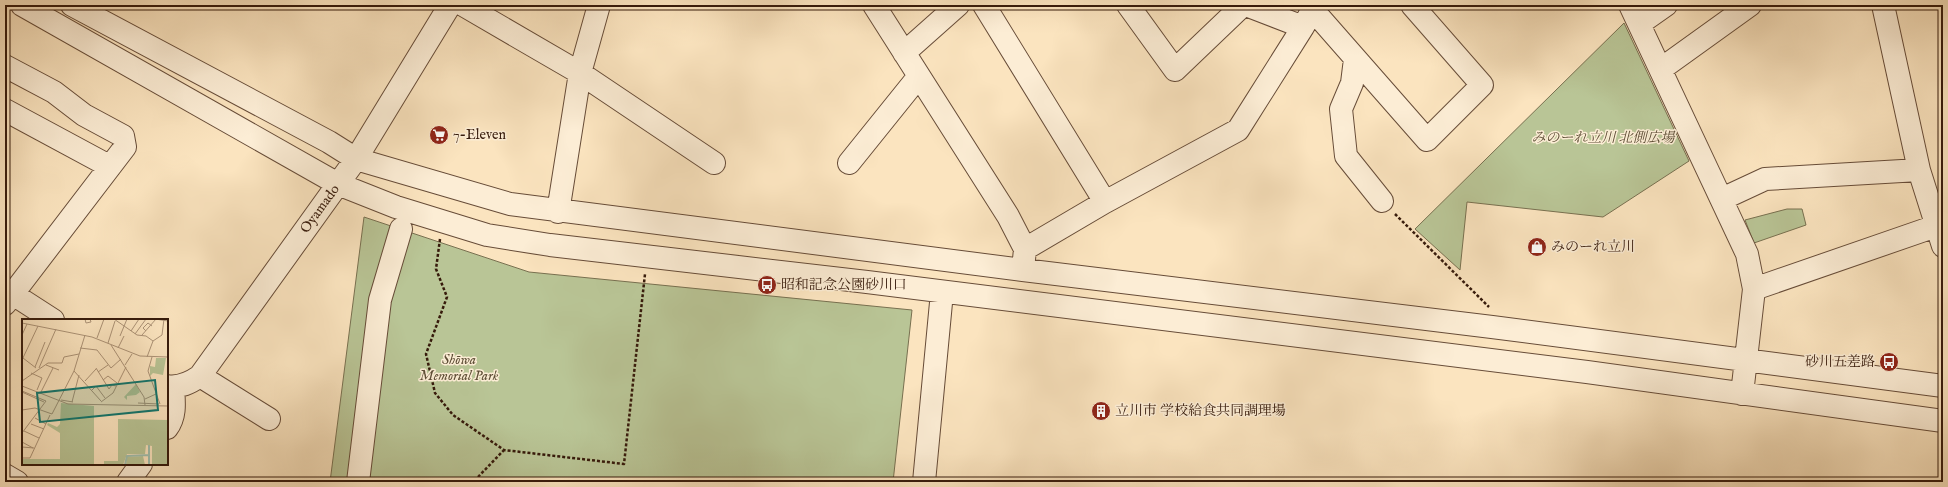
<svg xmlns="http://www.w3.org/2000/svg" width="1948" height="487" font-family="'IM FELL English','Noto Serif JP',serif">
<rect width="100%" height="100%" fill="#fbe4bf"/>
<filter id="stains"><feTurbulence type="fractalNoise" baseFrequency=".005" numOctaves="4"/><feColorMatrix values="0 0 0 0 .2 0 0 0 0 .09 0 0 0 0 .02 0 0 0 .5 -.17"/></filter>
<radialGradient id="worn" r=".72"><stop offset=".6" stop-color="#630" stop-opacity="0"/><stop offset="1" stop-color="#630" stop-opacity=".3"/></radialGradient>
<!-- green -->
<path fill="#b9c596" stroke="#787050" d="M 1624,23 L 1689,161 L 1603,217 L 1467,202 L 1460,270 L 1415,229 Z
M 1787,209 L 1802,209 L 1806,225 L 1754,243 L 1745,220 Z
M 364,217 L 529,272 L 912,310 L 893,482 L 330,482 Z"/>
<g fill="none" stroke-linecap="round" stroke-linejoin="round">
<defs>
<path id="minor" d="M 22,5 L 338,184 L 396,207 L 487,235 L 550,245 L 867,282 L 1587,372 L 1943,421
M 72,5 L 329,142 L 356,159 L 510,204 L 1023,270 L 1492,327 L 1943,386
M 463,5 L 580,73 L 714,163
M 874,5 L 1008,216 L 1025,249
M 984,5 L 1105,202
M 1128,5 L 1175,70 L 1243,5
M 1246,5 L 1303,27
M 1630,5 L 1747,254 L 1754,289 L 1742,394
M 1883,5 L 1919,170 L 1943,246
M 1312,9 L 1427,140 L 1482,85 L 1412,5
M 1639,24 L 1666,5
M 904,53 L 958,5
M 1355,59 L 1352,83 L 1341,109 L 1346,156 L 1382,201
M 5,66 L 54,92 L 84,115 L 123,136 L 125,147 L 5,304
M 1661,69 L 1750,5
M 5,110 L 109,166
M 849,163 L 919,76
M 1722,199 L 1765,179 L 1919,170
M 558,212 L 580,73 L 599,5
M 1023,270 L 1025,249 L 1105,202 L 1238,130 L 1303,27 L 1315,5
M 5,289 L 53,320
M 1754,289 L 1936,226
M 200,376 L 269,419
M 167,386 C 180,388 190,383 200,376 L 356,159 L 450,5
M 167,428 C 176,416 174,402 173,387
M 5,475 L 17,482
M 128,482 L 141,464
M 358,482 L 380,300 L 401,229
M 924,482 L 942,292"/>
</defs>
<!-- minor casing -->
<use href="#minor" stroke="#674c38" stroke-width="24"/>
<!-- path -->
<path stroke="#361a0b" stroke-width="2.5" stroke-dasharray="3 2" stroke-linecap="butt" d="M 1395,214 L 1489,307
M 440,239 L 436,269 L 447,297 L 426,354 L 435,393 L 453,415 L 504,450 L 624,464 L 645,274
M 478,482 L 478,477 L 504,450"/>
<!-- minor -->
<use href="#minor" stroke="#fcedd5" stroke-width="22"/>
</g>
<!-- icons -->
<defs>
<symbol id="supermarket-disc" viewBox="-11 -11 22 22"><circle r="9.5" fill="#8f2418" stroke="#fcedd5"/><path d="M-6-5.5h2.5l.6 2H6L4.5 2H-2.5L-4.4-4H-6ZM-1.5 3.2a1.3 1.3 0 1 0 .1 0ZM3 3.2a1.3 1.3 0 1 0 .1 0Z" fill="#fff"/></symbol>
<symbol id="shop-disc" viewBox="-11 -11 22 22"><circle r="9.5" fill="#8f2418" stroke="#fcedd5"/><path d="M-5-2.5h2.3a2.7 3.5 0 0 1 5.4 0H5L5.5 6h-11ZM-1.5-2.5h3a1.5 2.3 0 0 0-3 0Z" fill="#fff"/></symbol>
<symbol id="bus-disc" viewBox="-11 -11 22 22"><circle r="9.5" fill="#8f2418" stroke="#fcedd5"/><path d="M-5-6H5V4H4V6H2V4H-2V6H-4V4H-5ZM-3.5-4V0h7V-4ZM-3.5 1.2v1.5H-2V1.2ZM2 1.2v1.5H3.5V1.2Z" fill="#fff"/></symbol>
<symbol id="building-disc" viewBox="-11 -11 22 22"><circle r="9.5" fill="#8f2418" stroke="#fcedd5"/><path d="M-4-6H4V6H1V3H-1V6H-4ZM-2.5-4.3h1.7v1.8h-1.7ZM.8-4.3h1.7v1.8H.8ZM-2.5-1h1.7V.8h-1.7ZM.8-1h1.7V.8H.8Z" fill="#fff"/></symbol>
</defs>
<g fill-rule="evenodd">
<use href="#supermarket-disc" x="428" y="124" width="22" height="22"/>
<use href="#shop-disc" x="1526" y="236" width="22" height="22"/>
<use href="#bus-disc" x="756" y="274" width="22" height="22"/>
<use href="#bus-disc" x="1878" y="351" width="22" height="22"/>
<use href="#building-disc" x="1090" y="400" width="22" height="22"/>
</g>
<g text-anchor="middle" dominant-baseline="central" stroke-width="3" stroke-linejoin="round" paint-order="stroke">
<!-- poi labels -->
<g font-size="14" fill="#361a0b" stroke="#fcedd5" text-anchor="start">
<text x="453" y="135">7-Eleven</text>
<text x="1551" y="247">みのーれ立川</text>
<text x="781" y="285">昭和記念公園砂川口</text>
<text x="1875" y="362" text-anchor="end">砂川五差路</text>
<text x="1115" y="411">立川市 学校給食共同調理場</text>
</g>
<!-- park labels -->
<g font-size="14" font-style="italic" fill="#5d4d35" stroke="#fcedd5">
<text x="1603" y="138">みのーれ立川 北側広場</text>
<text x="459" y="360">Shōwa<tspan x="459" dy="16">Memorial Park</tspan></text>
</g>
<!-- street labels -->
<g font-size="14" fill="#361a0b" stroke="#fcedd5">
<text transform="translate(320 209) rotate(-54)">Oyamado</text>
</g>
</g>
<!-- overview -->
<g transform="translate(22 319)">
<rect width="146" height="146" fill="#fbe4bf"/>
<path d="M 134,39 L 144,39 L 141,56 L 131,54 L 128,57 L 128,47 L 133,48 ZM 114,65 L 118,73 L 114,76 L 105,77 L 105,81 L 102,78 ZM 39,84 L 72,87 L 72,146 L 0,146 L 0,140 L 38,140 L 38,114 L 25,106 L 26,104 L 35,108 L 38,105 ZM 96,100 L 146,101 L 146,146 L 130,146 L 130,127 L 124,126 L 123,135 L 105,135 L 101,146 L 82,146 L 82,142 L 96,142 ZM 121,137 L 123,146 L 104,146 L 105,138 Z" fill="#b9c596"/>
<path fill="none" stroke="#9fbfae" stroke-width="2" d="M 103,146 L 105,137 L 127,136M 127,146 L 127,126"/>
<path fill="none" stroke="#ac9377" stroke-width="1" d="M 63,0 L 64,4 L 69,3 L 68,0M 92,0 L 115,16 L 124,17 L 131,22M 133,0 L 146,2M 0,4 L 70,18 L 118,37 L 146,38M 109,12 L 117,0M 124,12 L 121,9 L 126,4 L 130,7M 113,15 L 124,0M 0,16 L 5,5M 120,16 L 134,0M 98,17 L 105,0M 75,19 L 82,0M 86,24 L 93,2M 89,26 L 122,78 L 123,86M 58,29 L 75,31 L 89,49 L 99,40M 96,29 L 102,17M 125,38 L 131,22 L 140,16 L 142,0M 130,38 L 126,52 L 138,85M 1,39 L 14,49M 0,41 L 16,7M 24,46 L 37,51M 103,46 L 110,35M 13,48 L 23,23M 17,49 L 34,10M 74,49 L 87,70 L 90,66 L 94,67M 52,52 L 79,82M 76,53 L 86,46M 9,54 L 20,59 L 15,71M 81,61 L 86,57 L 95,64M 0,62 L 26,44 L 40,44 L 42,38 L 57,35M 63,62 L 74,50M 0,67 L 46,85 L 146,87M 70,71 L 74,67 L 83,79M 0,72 L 24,82 L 0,114M 0,73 L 22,83M 19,73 L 31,49M 123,80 L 134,75M 39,81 L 51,83M 50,83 L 57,56M 79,83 L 91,74 L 104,48M 116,84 L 137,85M 0,91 L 13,89 L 30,95 L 52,52 L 63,16M 13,99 L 24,105M 9,105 L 22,110M 2,112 L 17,119M 0,123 L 11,129M 0,128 L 12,129M 0,139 L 8,139 L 28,96"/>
<path fill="#0f766e" fill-opacity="0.15" stroke="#0f766e" stroke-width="2" d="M 133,61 L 136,91 L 18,103 L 15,74 Z"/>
<rect width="146" height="146" fill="none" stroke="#361a0b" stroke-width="2"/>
</g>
<!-- margin -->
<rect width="1948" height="487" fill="none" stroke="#fbe4bf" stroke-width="20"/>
<rect x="6" y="6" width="1936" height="475" fill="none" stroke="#361a0b" stroke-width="2"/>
<rect x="10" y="10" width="1928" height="467" fill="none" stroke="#361a0b"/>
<rect width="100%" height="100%" filter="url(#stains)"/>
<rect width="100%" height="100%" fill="url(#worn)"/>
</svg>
